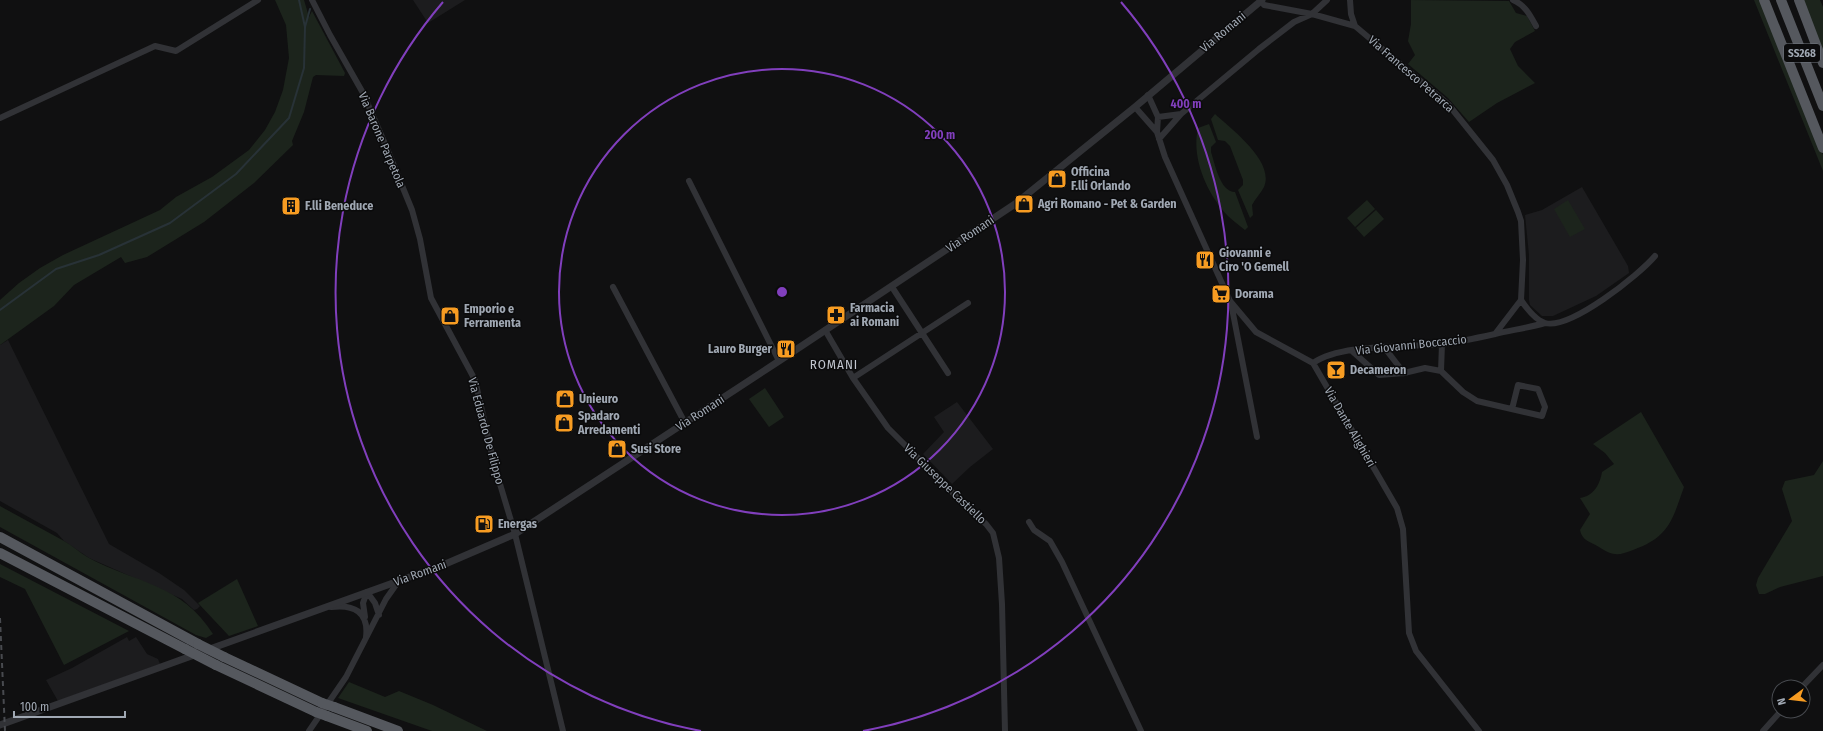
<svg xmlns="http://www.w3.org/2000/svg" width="1823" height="731" font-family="'Fira Sans Condensed',sans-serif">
<rect width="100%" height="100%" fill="#101011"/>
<!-- built -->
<path fill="#1c1c1e" d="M 413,0 L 465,0 L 428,23 Z
M 1582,187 L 1628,266 L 1629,273 L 1596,296 L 1553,316 L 1542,316 L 1530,305 L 1529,300 L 1529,255 L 1525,215 L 1542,210 Z
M 8,340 L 109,544 L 159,573 L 184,590 L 200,606 L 197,609 L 194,610 L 182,599 L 89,558 L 64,541 L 57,533 L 0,501 L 0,345 Z
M 957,402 L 993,449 L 970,467 L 952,484 L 923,454 L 944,432 L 934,417 Z
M 127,637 L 129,641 L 136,637 L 147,654 L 158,659 L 160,664 L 58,701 L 46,680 L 72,668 Z"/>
<!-- green -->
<path fill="#1c241c" d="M 275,0 L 304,0 L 309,17 L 312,11 L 345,73 L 344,76 L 316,75 L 313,77 L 304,112 L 292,141 L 293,145 L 254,183 L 204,222 L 147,257 L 125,263 L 121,257 L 74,285 L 54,306 L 0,345 L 0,300 L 19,283 L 40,268 L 63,255 L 160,210 L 176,197 L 212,177 L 249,150 L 265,130 L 275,112 L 283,90 L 289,58 L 286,25 Z
M 1411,0 L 1509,1 L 1516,13 L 1527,16 L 1535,31 L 1515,42 L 1510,49 L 1518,66 L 1535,83 L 1497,103 L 1469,122 L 1448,98 L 1408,64 L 1415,55 L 1408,41 L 1411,24 Z
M 1754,0 L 1760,0 L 1823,155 L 1823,171 Z
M 1802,0 L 1820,0 L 1823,7 L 1823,57 Z
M 1215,114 C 1231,129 1275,161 1264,187 C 1261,193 1255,199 1252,205 L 1253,215 L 1250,218 L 1238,190 L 1243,185 L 1243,180 L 1230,146 L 1225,141 L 1218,140 L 1211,119 Z
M 1209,124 L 1216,142 L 1211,147 L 1211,152 C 1215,164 1220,192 1235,192 L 1248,227 L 1245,230 C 1239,225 1233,221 1228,216 C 1207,194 1191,158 1198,128 Z
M 1367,200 L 1375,209 L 1355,227 L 1347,218 Z
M 1568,200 L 1585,229 L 1570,237 L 1554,209 Z
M 1376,210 L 1384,219 L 1364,237 L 1356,228 Z
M 765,388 L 784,417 L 769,427 L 749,399 Z
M 1641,412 L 1684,487 C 1672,521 1669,537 1633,550 C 1618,556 1613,556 1599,547 C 1591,542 1582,541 1580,530 L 1590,514 L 1580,498 C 1594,496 1600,484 1602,472 L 1614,464 L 1605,453 L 1593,444 Z
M 1823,461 L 1823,576 L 1780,587 L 1765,594 L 1759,594 L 1756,585 L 1758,578 L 1792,521 L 1782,489 L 1785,481 L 1814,475 Z
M 0,506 C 21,518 43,529 64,541 C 73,546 80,553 89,558 C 136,583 182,584 213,634 L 206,638 L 196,635 L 0,527 Z
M 0,564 L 129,631 L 64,665 L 25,589 L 0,577 Z
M 237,579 L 258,626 L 229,636 L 198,603 Z
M 349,682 L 385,697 L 399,691 L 433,705 L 487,731 L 432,731 L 338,698 Z"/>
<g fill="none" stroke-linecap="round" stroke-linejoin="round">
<!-- stream -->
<path stroke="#283237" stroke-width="2" d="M 305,27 L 310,9
M 0,310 L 56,269 L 99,255 L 170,223 L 236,174 L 289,118 L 304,68 L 305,27 L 299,0"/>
<!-- minor -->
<path stroke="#313236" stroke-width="6" d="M 312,0 L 330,35 L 363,93 L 385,144 L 412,210 L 420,239 L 431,298 L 475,380 L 494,464 L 515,534 L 563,731
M 1350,0 L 1351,14 L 1355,26
M 1513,0 C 1525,5 1530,15 1536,26
M 1261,1 L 1264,5 L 1312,14 L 1355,26 L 1448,104 L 1493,160 L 1507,185 L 1518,212 L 1521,221 L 1523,260 L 1521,300 L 1495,334
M 1148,95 L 1158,117 L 1157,132 L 1165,157 L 1230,301 L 1256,332 L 1313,363 L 1397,508 L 1403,529 L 1409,633 L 1416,651 L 1479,731
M 1135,107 L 1157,132
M 1158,117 L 1181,114
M 0,118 L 155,46 L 176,51 L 258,0
M 1159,139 L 1181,114 L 1259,49 L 1294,22 L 1312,14 L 1327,0
M 689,181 L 779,361
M 613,287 L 685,423
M 892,287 L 948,373
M 1521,300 C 1527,309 1535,320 1545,323 C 1570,330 1639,275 1655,256
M 1231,303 L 1257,437
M 825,330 L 853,378 L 888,428 L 970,510 L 986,524 L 993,533 L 999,558 L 1002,604 L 1005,731
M 1384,347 L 1404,373
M 1352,351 L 1379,375 L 1404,373 L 1425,368 L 1441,371 L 1463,392 L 1477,401 L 1542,416 L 1545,407 L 1538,389 L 1518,385 L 1512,409
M 1313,363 C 1342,343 1404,348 1441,344 C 1459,342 1477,338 1495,334 C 1512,330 1528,328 1545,323
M 1441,371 L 1442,344
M 853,378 L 968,303
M 1029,522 L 1034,530 L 1050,541 L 1062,562 L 1141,731
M 331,607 C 354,604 369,612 366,637
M 365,617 L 363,603 L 367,592 L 375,603 L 379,615
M 1802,687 L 1823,665
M 309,731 L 346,677 L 386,599 L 398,582
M 1763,731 L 1781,711"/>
<!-- tertiary -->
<path stroke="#313236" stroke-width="7" d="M 207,650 L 443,565 L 515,534 L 779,361 L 1015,204 L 1135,107 L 1262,0
M 0,725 L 197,654"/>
<!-- trunk -->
<path stroke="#55585e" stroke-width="10" d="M 1764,0 L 1823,148
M 1781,0 L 1823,106
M 1799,0 L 1823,63
M 0,537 L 198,644
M 0,553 L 185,649
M 224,657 L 322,703
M 216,665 L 316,712
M 334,707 L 398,731
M 327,716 L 367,731"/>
<!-- rail -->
<path stroke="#484a4f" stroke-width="2" stroke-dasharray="5 4" stroke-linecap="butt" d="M 0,618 L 5,731"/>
<!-- trunk-bridge -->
<path stroke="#55585e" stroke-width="10" d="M 198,644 L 224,657
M 185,649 L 216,665
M 322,703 L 334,707
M 316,712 L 327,716"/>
</g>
<!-- distance rings -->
<g fill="none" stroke="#813fbd" stroke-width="2">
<circle cx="782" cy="292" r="223"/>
<path d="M701 731A446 446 0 0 1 443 2M1121 2A446 446 0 0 1 863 731"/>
</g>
<!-- icons -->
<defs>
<symbol id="shop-square" viewBox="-11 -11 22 22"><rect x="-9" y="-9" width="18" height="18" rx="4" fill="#f79c22" stroke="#0b0b0c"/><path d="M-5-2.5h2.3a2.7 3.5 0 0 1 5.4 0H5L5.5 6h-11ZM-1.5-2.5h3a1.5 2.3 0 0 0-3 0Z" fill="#111"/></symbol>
<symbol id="building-square" viewBox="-11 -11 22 22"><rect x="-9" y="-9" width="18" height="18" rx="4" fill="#f79c22" stroke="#0b0b0c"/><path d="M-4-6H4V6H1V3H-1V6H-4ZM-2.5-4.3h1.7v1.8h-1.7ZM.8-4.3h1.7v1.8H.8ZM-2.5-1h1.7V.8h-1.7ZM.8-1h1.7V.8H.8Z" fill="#111"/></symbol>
<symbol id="restaurant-square" viewBox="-11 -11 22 22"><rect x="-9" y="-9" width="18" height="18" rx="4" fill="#f79c22" stroke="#0b0b0c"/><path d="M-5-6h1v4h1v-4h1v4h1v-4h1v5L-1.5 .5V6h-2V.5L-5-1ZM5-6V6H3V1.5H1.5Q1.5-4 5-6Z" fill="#111"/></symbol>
<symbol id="supermarket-square" viewBox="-11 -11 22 22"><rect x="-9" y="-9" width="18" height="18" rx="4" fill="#f79c22" stroke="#0b0b0c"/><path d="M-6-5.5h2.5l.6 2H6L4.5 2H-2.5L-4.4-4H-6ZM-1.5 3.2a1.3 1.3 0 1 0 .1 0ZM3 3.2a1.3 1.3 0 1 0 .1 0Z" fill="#111"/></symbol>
<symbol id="pharmacy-square" viewBox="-11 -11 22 22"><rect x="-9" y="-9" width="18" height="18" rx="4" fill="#f79c22" stroke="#0b0b0c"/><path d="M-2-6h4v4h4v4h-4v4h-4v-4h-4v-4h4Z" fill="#111"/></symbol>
<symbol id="bar-square" viewBox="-11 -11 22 22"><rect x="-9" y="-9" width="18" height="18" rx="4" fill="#f79c22" stroke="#0b0b0c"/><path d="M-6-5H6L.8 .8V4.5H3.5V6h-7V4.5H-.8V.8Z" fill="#111"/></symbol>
<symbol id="fuel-square" viewBox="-11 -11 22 22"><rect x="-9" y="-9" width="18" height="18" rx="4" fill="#f79c22" stroke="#0b0b0c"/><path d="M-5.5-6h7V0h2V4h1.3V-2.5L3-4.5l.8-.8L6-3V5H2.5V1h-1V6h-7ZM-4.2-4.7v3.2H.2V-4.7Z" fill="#111"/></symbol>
</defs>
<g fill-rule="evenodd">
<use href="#shop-square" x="1046" y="168" width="22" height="22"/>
<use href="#shop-square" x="1013" y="193" width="22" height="22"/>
<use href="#building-square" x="280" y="195" width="22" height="22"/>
<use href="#restaurant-square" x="1194" y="249" width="22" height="22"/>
<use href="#supermarket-square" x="1210" y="283" width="22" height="22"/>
<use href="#pharmacy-square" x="825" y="304" width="22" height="22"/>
<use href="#shop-square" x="439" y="305" width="22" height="22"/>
<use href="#restaurant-square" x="775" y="338" width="22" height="22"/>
<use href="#bar-square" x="1325" y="359" width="22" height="22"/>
<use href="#shop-square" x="554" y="388" width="22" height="22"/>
<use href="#shop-square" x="553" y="412" width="22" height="22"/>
<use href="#shop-square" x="606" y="438" width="22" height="22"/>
<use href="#fuel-square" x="473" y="513" width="22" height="22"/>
</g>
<g text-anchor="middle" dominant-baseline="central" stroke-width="3" stroke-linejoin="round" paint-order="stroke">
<!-- shield labels -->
<rect fill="#0b0b0c" stroke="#737981" stroke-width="1" x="1784" y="44" width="36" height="18" rx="3"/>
<g font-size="11" font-weight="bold" fill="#a0a8b3">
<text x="1802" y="53">SS268</text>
</g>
<!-- street labels -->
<g font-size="12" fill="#a0a8b3" stroke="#0b0b0c">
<text transform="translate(1223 32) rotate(-40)">Via Romani</text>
<text transform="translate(1411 74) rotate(41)">Via Francesco Petrarca</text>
<text transform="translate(382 140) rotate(67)">Via Barone Parpetola</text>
<text transform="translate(970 234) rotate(-34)">Via Romani</text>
<text transform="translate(1411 345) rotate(-6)">Via Giovanni Boccaccio</text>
<text transform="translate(700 413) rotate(-33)">Via Romani</text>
<text transform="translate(1350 427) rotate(60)">Via Dante Alighieri</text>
<text transform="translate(486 431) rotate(75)">Via Eduardo De Filippo</text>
<text transform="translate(945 484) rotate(44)">Via Giuseppe Castiello</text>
<text transform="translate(420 573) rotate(-20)">Via Romani</text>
</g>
<!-- poi labels -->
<g font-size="12" font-weight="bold" fill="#a0a8b3" stroke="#0b0b0c" text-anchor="start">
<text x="1071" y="172">Officina<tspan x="1071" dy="14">F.lli Orlando</tspan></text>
<text x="1038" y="204">Agri Romano - Pet &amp; Garden</text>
<text x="305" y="206">F.lli Beneduce</text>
<text x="1219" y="253">Giovanni e<tspan x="1219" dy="14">Ciro 'O Gemell</tspan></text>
<text x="1235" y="294">Dorama</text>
<text x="850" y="308">Farmacia<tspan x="850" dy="14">ai Romani</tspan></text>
<text x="464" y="309">Emporio e<tspan x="464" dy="14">Ferramenta</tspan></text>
<text x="772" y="349" text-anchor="end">Lauro Burger</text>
<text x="1350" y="370">Decameron</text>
<text x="579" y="399">Unieuro</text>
<text x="578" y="416">Spadaro<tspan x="578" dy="14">Arredamenti</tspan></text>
<text x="631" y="449">Susi Store</text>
<text x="498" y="524">Energas</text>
</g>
<!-- neighbourhood labels -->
<g font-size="13" letter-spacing="1" fill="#c2c6cf" stroke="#0b0b0c">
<text x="834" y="364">ROMANI</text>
</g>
</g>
<circle cx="782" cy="292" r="6" fill="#813fbd" stroke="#0b0b0c" stroke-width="2"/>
<g font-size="12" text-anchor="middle" font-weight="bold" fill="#813fbd" stroke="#0b0b0c" stroke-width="3" stroke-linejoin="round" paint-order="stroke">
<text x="1186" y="108">400 m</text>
<text x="940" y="139">200 m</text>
</g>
<!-- north arrow -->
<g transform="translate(1791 699) rotate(255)"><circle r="19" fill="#0b0b0c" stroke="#474a4f"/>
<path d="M0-3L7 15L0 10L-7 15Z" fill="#f79c22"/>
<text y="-6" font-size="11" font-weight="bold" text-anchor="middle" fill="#a0a8b3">N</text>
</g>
<!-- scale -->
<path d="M14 711v6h111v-6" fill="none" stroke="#a0a8b3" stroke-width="2"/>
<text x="20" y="711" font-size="12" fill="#a0a8b3" stroke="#0b0b0c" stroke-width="3" paint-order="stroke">100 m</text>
</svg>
